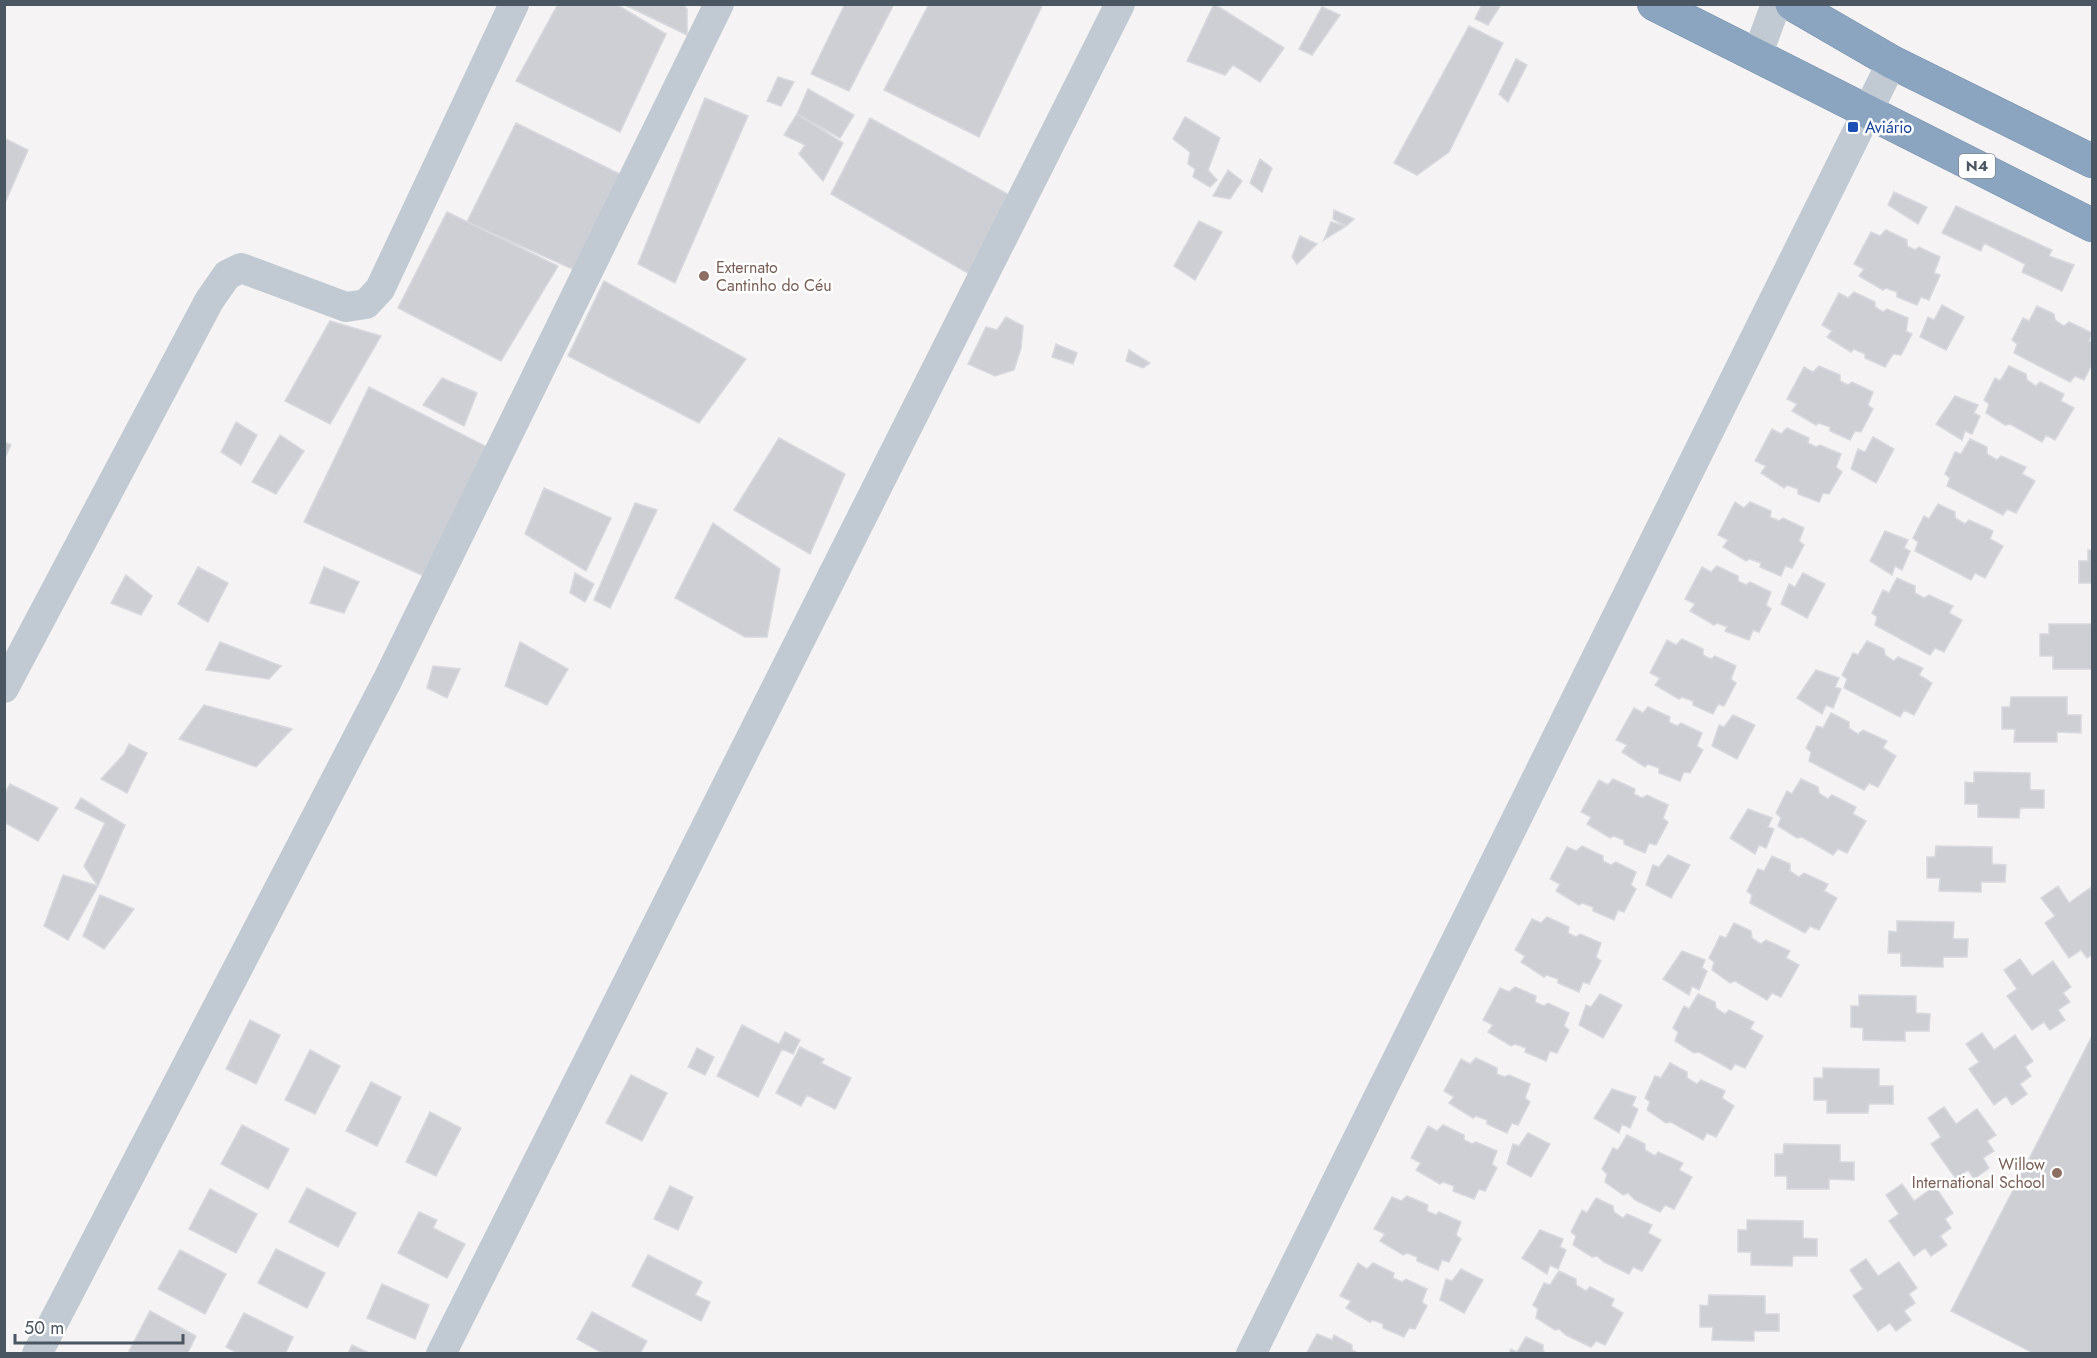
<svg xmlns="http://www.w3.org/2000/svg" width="2097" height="1358" font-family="Jost,sans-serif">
<rect width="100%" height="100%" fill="#f5f3f3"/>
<!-- building -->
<path fill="#cdcfd5" stroke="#d7d9de" stroke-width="1.5" d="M 558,4 L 616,4 L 666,34 L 620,132 L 516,81 Z
M 623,4 L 683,4 L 687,9 L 687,35 Z
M 845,4 L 894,4 L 849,91 L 811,74 Z
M 929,4 L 1043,4 L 979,137 L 884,90 Z
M 1214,4 L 1284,48 L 1260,82 L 1233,65 L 1225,75 L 1187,61 Z
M 1482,4 L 1500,6 L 1488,25 L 1475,19 Z
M 1322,7 L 1340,15 L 1312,55 L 1299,49 Z
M 1469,26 L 1503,43 L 1449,152 L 1417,175 L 1394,163 Z
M 1516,59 L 1527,65 L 1508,102 L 1499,94 Z
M 778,77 L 794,82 L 781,106 L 767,101 Z
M 808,89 L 854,115 L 840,138 L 797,114 Z
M 705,98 L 748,116 L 675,283 L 638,264 Z
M 797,114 L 843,143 L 823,181 L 799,154 L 805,145 L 784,135 Z
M 1185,117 L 1220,138 L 1208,170 L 1217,180 L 1210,187 L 1193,177 L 1195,169 L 1188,164 L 1190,152 L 1173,139 Z
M 870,118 L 1013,197 L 971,275 L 831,194 Z
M 516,123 L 624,176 L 577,271 L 467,222 Z
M 4,138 L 28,150 L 5,203 L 4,203 Z
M 1260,159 L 1272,168 L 1262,192 L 1250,183 Z
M 1228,170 L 1242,181 L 1230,199 L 1213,196 Z
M 1894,192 L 1927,207 L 1918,224 L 1888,205 Z
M 1956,206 L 2052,250 L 2049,256 L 2074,265 L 2062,291 L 2022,272 L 2025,264 L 1984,243 L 1981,251 L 1942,233 Z
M 1334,210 L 1354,219 L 1346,226 L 1333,219 Z
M 447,212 L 558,266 L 501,361 L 398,308 Z
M 1199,221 L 1222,232 L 1195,280 L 1174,266 Z
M 1331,222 L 1346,226 L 1324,240 Z
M 1886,230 L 1907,240 L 1907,246 L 1915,250 L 1919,247 L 1940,257 L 1934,273 L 1940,275 L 1929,300 L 1921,297 L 1917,305 L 1897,297 L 1897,292 L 1886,288 L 1883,290 L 1859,276 L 1864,269 L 1854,264 L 1871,232 L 1880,236 Z
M 1300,236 L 1317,244 L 1297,264 L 1292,257 Z
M 604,281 L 746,359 L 699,423 L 568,356 Z
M 1854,292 L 1875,302 L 1875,307 L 1883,312 L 1887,309 L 1908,318 L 1906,331 L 1912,334 L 1901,355 L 1893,354 L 1885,367 L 1865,358 L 1865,354 L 1854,349 L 1851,352 L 1827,337 L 1832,331 L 1822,325 L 1839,293 L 1848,298 Z
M 1942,305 L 1964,317 L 1946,350 L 1920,337 L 1928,317 L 1934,320 Z
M 2037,306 L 2054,314 L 2055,320 L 2064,326 L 2069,322 L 2092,333 L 2089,341 L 2092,342 L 2092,364 L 2084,380 L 2075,376 L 2070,382 L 2014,353 L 2017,344 L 2012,340 L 2023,318 L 2029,321 Z
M 1006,317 L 1023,326 L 1021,348 L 1014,370 L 995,376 L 968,364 L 986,327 L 997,330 Z
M 330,321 L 381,336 L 330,424 L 285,401 Z
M 1056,344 L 1077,353 L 1073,364 L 1052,357 Z
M 1129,350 L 1150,363 L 1143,368 L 1126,361 Z
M 1819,366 L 1840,375 L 1840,381 L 1848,385 L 1852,382 L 1873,392 L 1868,405 L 1873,409 L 1861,432 L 1855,431 L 1850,440 L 1830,431 L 1830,427 L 1819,423 L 1816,425 L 1792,411 L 1797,404 L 1787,399 L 1804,367 L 1813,372 Z
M 2009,366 L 2026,374 L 2027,380 L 2036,386 L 2040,382 L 2064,394 L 2061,401 L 2074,408 L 2055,440 L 2046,435 L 2042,442 L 2010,424 L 2005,425 L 1986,413 L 1989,404 L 1984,400 L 1995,378 L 2000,381 Z
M 442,378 L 477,393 L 464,426 L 423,405 Z
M 369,387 L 491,449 L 426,577 L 304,522 Z
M 1955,396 L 1978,405 L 1974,413 L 1980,416 L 1972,434 L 1965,431 L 1962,440 L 1936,424 Z
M 236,422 L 257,435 L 241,465 L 221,452 Z
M 1787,428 L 1809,438 L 1808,443 L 1816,447 L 1820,445 L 1841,454 L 1836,467 L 1842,472 L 1829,494 L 1823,493 L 1819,502 L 1798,494 L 1798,489 L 1787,485 L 1784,488 L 1761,473 L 1766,466 L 1755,461 L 1772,429 L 1781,434 Z
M 280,435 L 304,451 L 276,494 L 252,482 Z
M 1873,437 L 1894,449 L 1876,483 L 1851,469 L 1858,449 L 1865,452 Z
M 779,438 L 845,474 L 810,554 L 734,510 Z
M 1970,439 L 1987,447 L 1987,454 L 1997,460 L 2001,456 L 2026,467 L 2022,474 L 2035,481 L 2016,513 L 2007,509 L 2003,515 L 1947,486 L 1950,478 L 1945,474 L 1955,452 L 1961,454 Z
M 4,442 L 11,445 L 4,460 Z
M 544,488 L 611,518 L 586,571 L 525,534 Z
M 1735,502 L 1744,508 L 1750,502 L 1771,511 L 1770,517 L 1779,521 L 1783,518 L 1804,528 L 1799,541 L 1804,545 L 1792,568 L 1785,566 L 1781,576 L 1760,567 L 1761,563 L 1750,559 L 1746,561 L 1723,547 L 1728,540 L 1718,535 Z
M 635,503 L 657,510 L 610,608 L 594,600 Z
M 1938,504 L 1955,512 L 1955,518 L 1965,524 L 1969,520 L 1993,531 L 1990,539 L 2003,546 L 1985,578 L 1975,573 L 1971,580 L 1915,551 L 1918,542 L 1913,538 L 1924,516 L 1929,519 Z
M 713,523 L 780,569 L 767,637 L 745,637 L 675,598 Z
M 1885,531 L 1908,540 L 1904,548 L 1910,551 L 1902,570 L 1895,566 L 1892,575 L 1870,561 Z
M 2088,550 L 2092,550 L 2092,595 L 2092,583 L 2079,583 L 2079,561 L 2088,561 Z
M 1717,566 L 1738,576 L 1738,581 L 1746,585 L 1750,582 L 1771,592 L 1766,605 L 1771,609 L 1759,632 L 1753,630 L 1749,640 L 1725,631 L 1727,627 L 1717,623 L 1714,625 L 1690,611 L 1695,604 L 1685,599 L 1702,567 L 1711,572 Z
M 198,567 L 228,583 L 208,622 L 178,604 Z
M 324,567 L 359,582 L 344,613 L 310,603 Z
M 575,573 L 594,584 L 585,602 L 570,593 Z
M 1803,573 L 1825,584 L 1807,618 L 1781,604 L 1789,584 L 1795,587 Z
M 126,575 L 152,596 L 141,615 L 111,603 Z
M 1897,578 L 1915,586 L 1915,593 L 1924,598 L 1929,595 L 1953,606 L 1949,613 L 1962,620 L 1944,652 L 1935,648 L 1930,655 L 1875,625 L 1877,617 L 1872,613 L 1883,590 L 1889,593 Z
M 2049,624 L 2092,624 L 2092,669 L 2053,669 L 2053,656 L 2040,656 L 2040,634 L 2049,634 Z
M 1682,639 L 1703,649 L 1703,655 L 1711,659 L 1715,656 L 1736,666 L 1731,679 L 1736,683 L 1724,706 L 1718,704 L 1713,714 L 1693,705 L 1693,701 L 1682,697 L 1679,699 L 1655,685 L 1660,678 L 1650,673 L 1667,640 L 1676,645 Z
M 1867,641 L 1884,649 L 1885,655 L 1894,661 L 1898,657 L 1923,668 L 1919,675 L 1932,683 L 1914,715 L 1904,710 L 1900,717 L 1844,688 L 1847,679 L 1842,675 L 1853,653 L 1858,655 Z
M 220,642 L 281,666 L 269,679 L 206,670 Z
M 520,642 L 568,669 L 547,705 L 505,686 Z
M 433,666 L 460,669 L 447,698 L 427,688 Z
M 1816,670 L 1839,678 L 1835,687 L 1841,689 L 1833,708 L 1826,705 L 1822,714 L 1797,698 Z
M 2011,697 L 2067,697 L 2067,715 L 2081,715 L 2081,733 L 2057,732 L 2057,742 L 2014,742 L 2015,729 L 2002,729 L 2002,707 L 2010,707 Z
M 204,705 L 292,729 L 256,767 L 179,739 Z
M 1648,707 L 1670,717 L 1669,722 L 1677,726 L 1681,723 L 1702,733 L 1697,746 L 1703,750 L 1690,773 L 1684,772 L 1680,781 L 1659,773 L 1659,768 L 1648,764 L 1645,767 L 1622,752 L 1627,745 L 1616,740 L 1634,708 L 1643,713 Z
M 1831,713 L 1849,722 L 1849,728 L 1858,734 L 1863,730 L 1887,741 L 1883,748 L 1896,756 L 1878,787 L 1869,783 L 1864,790 L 1809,761 L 1811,752 L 1806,748 L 1817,726 L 1823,728 Z
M 1733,715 L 1755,725 L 1737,759 L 1712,746 L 1719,725 L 1724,727 Z
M 129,744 L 147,753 L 127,793 L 101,779 L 124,754 Z
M 1974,772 L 2030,773 L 2030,790 L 2044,790 L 2044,808 L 2020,808 L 2019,818 L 1978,817 L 1978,804 L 1965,804 L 1965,782 L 1974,783 Z
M 1613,779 L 1635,789 L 1634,794 L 1642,798 L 1647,795 L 1668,805 L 1663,818 L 1668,822 L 1656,845 L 1649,843 L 1645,853 L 1624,844 L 1624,840 L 1614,836 L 1610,838 L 1587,824 L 1591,817 L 1581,812 L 1599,780 L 1608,785 Z
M 1801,779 L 1818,787 L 1819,793 L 1828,799 L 1832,795 L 1856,807 L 1853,814 L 1866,821 L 1847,853 L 1838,849 L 1833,855 L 1802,837 L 1797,838 L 1778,826 L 1781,818 L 1776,813 L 1787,791 L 1792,794 Z
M 10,784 L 58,808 L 38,841 L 4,822 L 4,795 Z
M 81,798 L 125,825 L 98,886 L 84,866 L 105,823 L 75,808 Z
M 1748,809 L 1772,818 L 1768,827 L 1774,829 L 1766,848 L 1759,845 L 1755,854 L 1730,838 Z
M 1582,846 L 1603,856 L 1603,861 L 1611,865 L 1616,862 L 1636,872 L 1631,885 L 1636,889 L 1624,912 L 1618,910 L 1614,920 L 1593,911 L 1593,907 L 1582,903 L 1579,905 L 1556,891 L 1560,884 L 1550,879 L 1567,847 L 1576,851 Z
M 1936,846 L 1992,847 L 1992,864 L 2006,865 L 2005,882 L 1981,882 L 1981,892 L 1939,891 L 1940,878 L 1927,878 L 1927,857 L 1935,857 Z
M 1668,855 L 1690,865 L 1671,898 L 1646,885 L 1653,865 L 1659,867 Z
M 1772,856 L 1790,864 L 1790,871 L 1799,877 L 1804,873 L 1828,884 L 1824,891 L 1837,898 L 1819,930 L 1810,926 L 1805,933 L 1750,903 L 1752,895 L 1747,891 L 1758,869 L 1764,871 Z
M 63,875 L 98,886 L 68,940 L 44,926 Z
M 2058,886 L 2069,903 L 2090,888 L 2092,891 L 2092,955 L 2087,958 L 2081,950 L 2069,958 L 2045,923 L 2055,916 L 2041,898 Z
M 100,895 L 134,909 L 104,949 L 83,936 Z
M 1547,917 L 1569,927 L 1568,933 L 1576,937 L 1580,934 L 1601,943 L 1596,957 L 1601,961 L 1589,984 L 1583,982 L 1579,992 L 1558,983 L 1558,979 L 1547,975 L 1544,977 L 1521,962 L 1525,956 L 1515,950 L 1532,919 L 1541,923 Z
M 1897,921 L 1954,922 L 1953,939 L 1968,939 L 1967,957 L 1943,957 L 1943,967 L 1901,966 L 1901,953 L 1888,953 L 1889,931 L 1897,932 Z
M 1734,923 L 1751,931 L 1752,938 L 1761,944 L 1766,940 L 1790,951 L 1786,958 L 1799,965 L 1781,997 L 1772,993 L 1767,1000 L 1735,981 L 1730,983 L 1712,970 L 1714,962 L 1709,958 L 1720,936 L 1726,938 Z
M 1682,951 L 1705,960 L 1702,968 L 1707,971 L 1699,990 L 1692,986 L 1689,995 L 1663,979 Z
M 2020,959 L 2032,976 L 2053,961 L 2071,987 L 2063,993 L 2070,1002 L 2058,1010 L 2065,1020 L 2050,1030 L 2044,1022 L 2032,1030 L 2007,996 L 2017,989 L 2004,970 Z
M 1515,987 L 1536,996 L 1535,1002 L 1544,1006 L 1548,1003 L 1569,1013 L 1564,1026 L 1569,1030 L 1557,1053 L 1550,1051 L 1546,1061 L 1525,1052 L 1526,1048 L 1515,1044 L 1511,1046 L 1488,1032 L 1493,1025 L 1483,1020 L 1500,988 L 1509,992 Z
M 1600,994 L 1622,1005 L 1603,1038 L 1579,1025 L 1586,1005 L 1591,1007 Z
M 1698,994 L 1715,1002 L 1716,1008 L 1725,1014 L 1729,1010 L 1754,1022 L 1750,1029 L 1763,1036 L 1745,1068 L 1735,1064 L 1731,1070 L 1699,1052 L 1694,1053 L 1675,1041 L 1678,1032 L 1673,1028 L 1684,1006 L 1689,1009 Z
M 1859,995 L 1916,996 L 1916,1013 L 1930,1014 L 1929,1031 L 1905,1031 L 1905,1041 L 1863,1040 L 1863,1028 L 1851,1027 L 1851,1006 L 1859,1006 Z
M 250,1020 L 280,1035 L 256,1084 L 226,1069 Z
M 742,1025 L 779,1044 L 785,1032 L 800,1040 L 793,1054 L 782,1049 L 758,1097 L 717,1076 Z
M 1982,1033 L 1994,1050 L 2015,1035 L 2033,1061 L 2025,1067 L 2031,1076 L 2020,1084 L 2027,1094 L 2012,1105 L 2006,1096 L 1994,1105 L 1969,1069 L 1979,1062 L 1966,1044 Z
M 2092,1036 L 2092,1354 L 2035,1354 L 1951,1311 Z
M 800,1047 L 824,1059 L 821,1063 L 851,1078 L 835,1109 L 807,1095 L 801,1106 L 776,1093 Z
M 697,1048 L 714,1057 L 705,1075 L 688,1067 Z
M 310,1050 L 340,1066 L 315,1114 L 285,1100 Z
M 1476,1058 L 1497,1068 L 1497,1074 L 1505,1077 L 1509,1075 L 1530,1084 L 1525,1098 L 1530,1102 L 1518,1125 L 1512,1123 L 1507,1133 L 1487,1124 L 1487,1120 L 1476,1116 L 1473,1118 L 1449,1103 L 1454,1097 L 1444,1091 L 1461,1059 L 1470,1064 Z
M 1670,1063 L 1687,1072 L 1687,1078 L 1697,1084 L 1701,1080 L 1725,1091 L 1722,1098 L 1734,1106 L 1716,1137 L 1707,1133 L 1703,1140 L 1671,1122 L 1666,1123 L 1647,1110 L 1650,1102 L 1645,1098 L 1655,1076 L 1661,1078 Z
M 1823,1068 L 1879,1069 L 1879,1086 L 1893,1086 L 1893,1104 L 1869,1104 L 1868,1113 L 1827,1113 L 1827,1100 L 1814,1100 L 1814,1078 L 1823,1078 Z
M 631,1075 L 667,1093 L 642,1141 L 606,1123 Z
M 371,1082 L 401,1097 L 377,1146 L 346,1131 Z
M 1612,1089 L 1636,1097 L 1632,1106 L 1638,1109 L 1630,1128 L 1622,1124 L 1619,1133 L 1594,1118 Z
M 1944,1107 L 1956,1124 L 1977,1109 L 1996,1135 L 1987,1141 L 1994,1151 L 1983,1158 L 1989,1168 L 1974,1179 L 1968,1170 L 1956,1179 L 1931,1144 L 1941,1137 L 1928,1118 Z
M 430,1112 L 461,1128 L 436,1176 L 406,1162 Z
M 242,1125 L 289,1149 L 268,1189 L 221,1164 Z
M 1443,1125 L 1464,1135 L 1464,1140 L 1472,1144 L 1476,1142 L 1497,1151 L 1492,1164 L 1497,1168 L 1485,1191 L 1479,1189 L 1474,1199 L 1453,1191 L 1454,1186 L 1443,1182 L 1440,1184 L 1416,1170 L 1421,1163 L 1411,1158 L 1428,1126 L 1437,1131 Z
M 1528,1133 L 1550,1144 L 1531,1177 L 1507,1164 L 1513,1144 L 1519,1146 Z
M 1627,1135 L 1645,1144 L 1645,1150 L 1655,1156 L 1658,1152 L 1683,1163 L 1679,1170 L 1692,1177 L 1674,1209 L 1665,1205 L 1660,1212 L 1635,1200 L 1628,1193 L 1623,1195 L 1605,1182 L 1607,1174 L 1602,1169 L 1613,1148 L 1618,1150 Z
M 1784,1144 L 1840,1145 L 1840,1162 L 1854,1162 L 1854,1180 L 1829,1179 L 1829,1189 L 1787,1189 L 1787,1176 L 1775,1176 L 1775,1154 L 1783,1154 Z
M 1902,1184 L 1914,1201 L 1935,1186 L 1953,1213 L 1945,1219 L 1951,1228 L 1940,1236 L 1947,1245 L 1931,1256 L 1925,1248 L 1914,1256 L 1889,1221 L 1899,1214 L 1886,1195 Z
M 670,1186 L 693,1197 L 678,1230 L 654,1219 Z
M 307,1188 L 356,1213 L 338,1247 L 289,1222 Z
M 210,1189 L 257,1214 L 236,1253 L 189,1229 Z
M 1407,1196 L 1428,1205 L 1427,1211 L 1436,1215 L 1439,1212 L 1461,1222 L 1456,1235 L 1461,1239 L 1449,1262 L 1442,1260 L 1438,1270 L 1417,1261 L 1417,1257 L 1407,1253 L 1403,1255 L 1380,1241 L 1385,1234 L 1374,1229 L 1392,1197 L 1401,1201 Z
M 1596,1198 L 1613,1206 L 1614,1212 L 1623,1218 L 1627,1214 L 1652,1225 L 1648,1233 L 1661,1240 L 1642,1271 L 1633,1267 L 1629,1274 L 1604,1262 L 1597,1256 L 1592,1257 L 1573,1245 L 1576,1236 L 1571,1232 L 1582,1210 L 1587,1213 Z
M 419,1212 L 437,1220 L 433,1228 L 465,1244 L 447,1278 L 398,1253 Z
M 1747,1220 L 1803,1221 L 1803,1238 L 1817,1239 L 1817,1256 L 1793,1256 L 1792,1266 L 1751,1265 L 1751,1252 L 1738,1252 L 1738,1230 L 1747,1230 Z
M 1540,1230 L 1563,1239 L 1560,1247 L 1566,1250 L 1558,1269 L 1550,1265 L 1547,1274 L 1522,1258 Z
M 276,1249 L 325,1273 L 307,1308 L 258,1283 Z
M 180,1250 L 226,1274 L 205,1314 L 158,1289 Z
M 648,1255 L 702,1282 L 695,1295 L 710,1302 L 701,1321 L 632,1286 Z
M 1866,1259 L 1878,1276 L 1899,1262 L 1917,1288 L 1909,1294 L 1915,1303 L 1904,1311 L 1911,1320 L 1896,1331 L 1890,1323 L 1878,1331 L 1853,1296 L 1863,1289 L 1850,1270 Z
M 1358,1263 L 1367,1269 L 1373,1263 L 1394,1273 L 1393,1278 L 1402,1282 L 1406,1279 L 1427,1289 L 1422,1302 L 1427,1306 L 1415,1329 L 1409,1328 L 1404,1337 L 1383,1328 L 1383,1324 L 1373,1320 L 1370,1322 L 1346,1308 L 1351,1301 L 1340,1296 Z
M 1461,1269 L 1483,1280 L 1464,1313 L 1440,1300 L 1446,1279 L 1452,1281 Z
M 1559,1271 L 1576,1279 L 1576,1285 L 1586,1291 L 1590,1287 L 1614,1299 L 1611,1306 L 1623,1313 L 1605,1345 L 1596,1341 L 1591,1347 L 1566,1335 L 1559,1329 L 1555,1330 L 1536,1318 L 1538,1309 L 1533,1305 L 1544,1283 L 1550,1285 Z
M 382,1284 L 429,1305 L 415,1339 L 367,1318 Z
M 1709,1295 L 1765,1296 L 1765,1314 L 1779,1314 L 1779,1331 L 1754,1331 L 1754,1341 L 1712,1340 L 1713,1327 L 1700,1327 L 1700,1305 L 1708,1306 Z
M 150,1311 L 196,1336 L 187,1354 L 133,1354 L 129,1351 Z
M 592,1312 L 647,1341 L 640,1354 L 604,1354 L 577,1339 Z
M 244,1313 L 293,1337 L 285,1354 L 239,1354 L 226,1347 Z
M 1317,1334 L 1332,1340 L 1334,1335 L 1352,1345 L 1352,1350 L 1360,1354 L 1306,1354 Z
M 1526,1337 L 1543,1345 L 1543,1351 L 1547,1354 L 1509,1354 L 1511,1349 L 1517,1352 Z
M 352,1345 L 371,1354 L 348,1354 Z"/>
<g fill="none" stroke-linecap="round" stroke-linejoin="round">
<defs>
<path id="highway" d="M 1654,4 L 2092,225
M 1792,4 L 1892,62 L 2092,161"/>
</defs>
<!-- highway casing -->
<use href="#highway" stroke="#7690ad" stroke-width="34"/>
<!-- minor -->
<path stroke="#c1cad2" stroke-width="30" d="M 1757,56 L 1776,4
M 4,688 L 209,301 L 227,275 L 241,268 L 346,307 L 366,304 L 380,289 L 514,4
M 37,1354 L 387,681 L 719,4
M 441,1354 L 1120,4
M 1251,1354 L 1892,62"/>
<!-- highway -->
<use href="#highway" stroke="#8ba5c1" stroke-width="33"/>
</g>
<!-- markers -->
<rect fill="#1a4fb4" stroke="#fff" stroke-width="2" x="1847" y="121" width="12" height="12" rx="3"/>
<g fill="#8d6e63" stroke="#fff" stroke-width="2">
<circle cx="704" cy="276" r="6"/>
<circle cx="2057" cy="1173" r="6"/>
</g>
<g text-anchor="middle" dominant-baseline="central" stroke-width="5" stroke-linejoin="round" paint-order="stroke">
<!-- shield labels -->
<rect fill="#fff" stroke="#808990" stroke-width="1.5" x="1959" y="154" width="36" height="24" rx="4.5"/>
<g font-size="15" font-weight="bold" fill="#4a5661">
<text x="1977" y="166">N4</text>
</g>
<!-- transit labels -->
<g font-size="16" fill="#164399" stroke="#fff" text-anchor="start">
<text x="1865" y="127">Aviário</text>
</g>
<!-- education labels -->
<g font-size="16" fill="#785e54" stroke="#fff" text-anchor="start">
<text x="716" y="267">Externato<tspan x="716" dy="18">Cantinho do Céu</tspan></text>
<text x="2045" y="1164" text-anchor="end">Willow<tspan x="2045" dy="18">International School</tspan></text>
</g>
</g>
<!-- border -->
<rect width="2097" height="1358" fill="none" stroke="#4a5661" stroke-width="12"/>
<!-- scale -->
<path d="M15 1334v9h168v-9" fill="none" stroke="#4a5661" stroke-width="3"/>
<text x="24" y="1334" font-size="18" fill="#4a5661" stroke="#ffffff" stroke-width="4.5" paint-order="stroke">50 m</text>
</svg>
